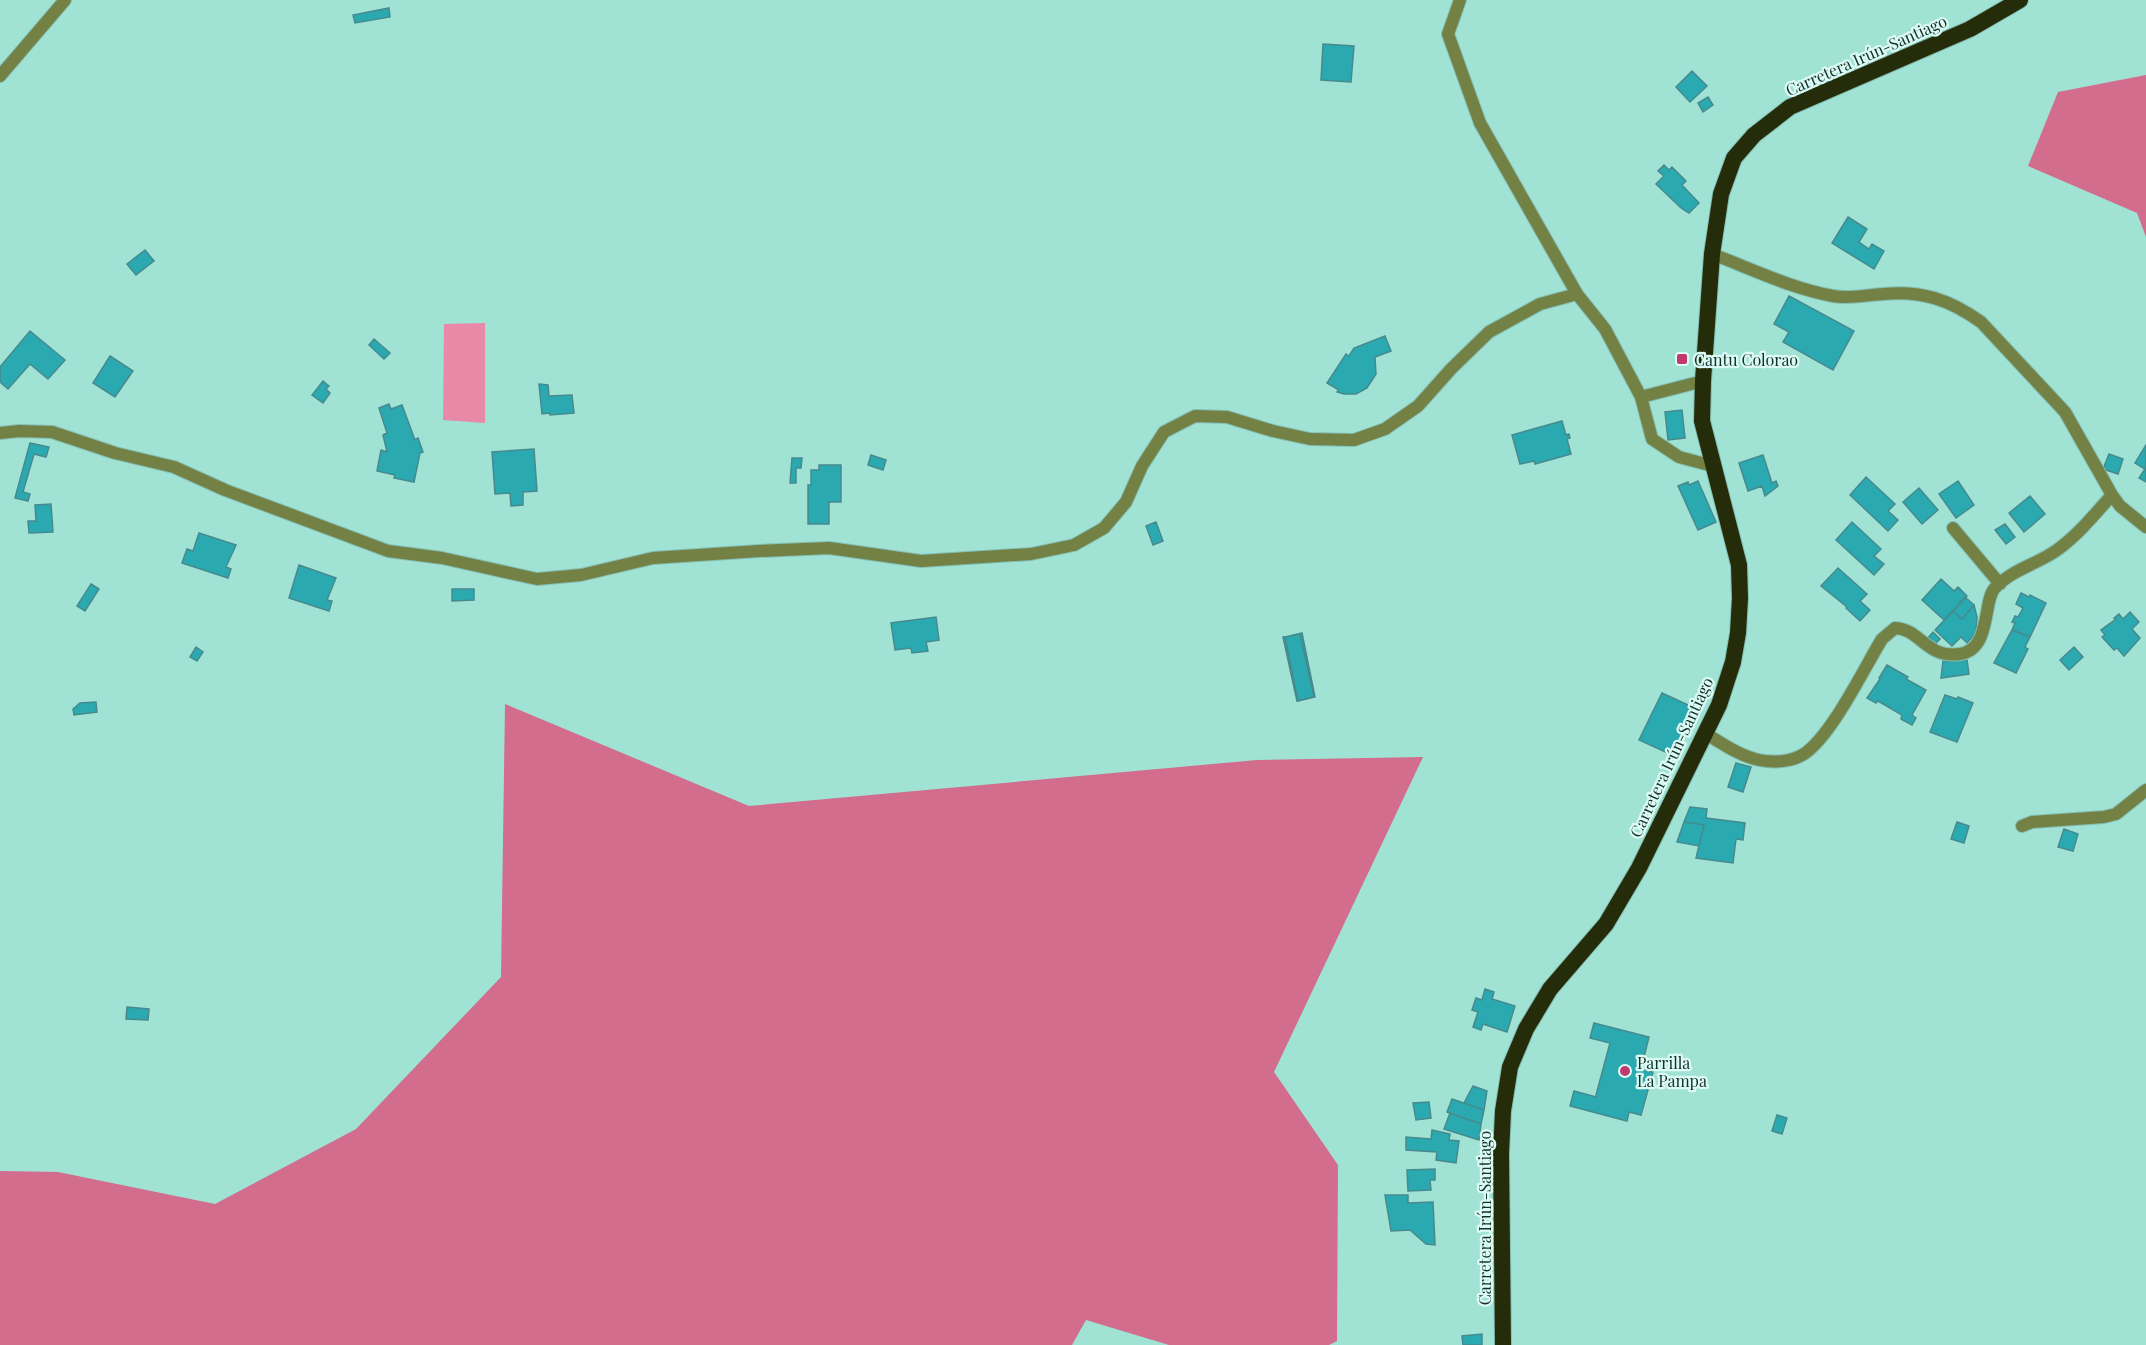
<svg xmlns="http://www.w3.org/2000/svg" width="2146" height="1345" font-family="'Playfair Display',serif">
<rect width="100%" height="100%" fill="#a0e2d4"/>
<!-- green -->
<path fill="#e789a7" d="M 485,323 L 485,423 L 443,420 L 444,324 Z"/>
<!-- forest -->
<path fill="#d26d8e" d="M 2146,75 L 2146,237 L 2137,213 L 2028,166 L 2058,92 Z
M 505,704 L 749,806 L 1257,760 L 1423,757 L 1274,1072 L 1338,1165 L 1337,1341 L 1329,1345 L 1169,1345 L 1086,1320 L 1072,1345 L 0,1345 L 0,1171 L 58,1172 L 215,1204 L 356,1129 L 501,977 Z"/>
<!-- building -->
<path fill="#2aaab0" stroke="#468a8e" stroke-width="1.5" d="M 389,8 L 390,17 L 355,23 L 353,15 Z
M 1323,44 L 1354,46 L 1351,82 L 1321,80 Z
M 1692,71 L 1707,86 L 1690,102 L 1676,87 Z
M 1708,97 L 1713,105 L 1703,112 L 1698,103 Z
M 1664,165 L 1669,170 L 1672,167 L 1686,181 L 1682,185 L 1699,203 L 1689,213 L 1681,208 L 1656,184 L 1664,176 L 1658,171 Z
M 1848,217 L 1867,229 L 1859,242 L 1869,249 L 1872,244 L 1884,251 L 1874,269 L 1832,243 Z
M 145,250 L 154,261 L 136,275 L 127,264 Z
M 1789,296 L 1854,331 L 1833,370 L 1783,342 L 1789,332 L 1774,324 Z
M 30,331 L 65,360 L 48,379 L 30,364 L 8,389 L 0,382 L 0,367 Z
M 1385,336 L 1391,351 L 1375,357 L 1376,374 L 1367,388 L 1356,394 L 1344,394 L 1337,392 L 1339,390 L 1327,383 L 1346,354 L 1349,356 L 1354,348 Z
M 374,339 L 390,353 L 384,359 L 369,345 Z
M 110,356 L 133,371 L 115,397 L 93,383 Z
M 323,381 L 329,386 L 326,389 L 330,393 L 323,403 L 312,395 Z
M 539,384 L 548,385 L 549,396 L 572,395 L 574,413 L 550,415 L 550,413 L 542,414 Z
M 389,404 L 391,409 L 402,405 L 415,440 L 418,438 L 423,452 L 420,453 L 414,482 L 394,478 L 395,475 L 377,471 L 381,450 L 387,452 L 383,435 L 387,433 L 379,408 Z
M 1682,410 L 1685,438 L 1668,440 L 1665,412 Z
M 1562,421 L 1566,435 L 1569,434 L 1570,438 L 1567,439 L 1571,454 L 1535,464 L 1534,461 L 1520,464 L 1512,435 Z
M 30,443 L 49,447 L 46,457 L 34,454 L 23,492 L 30,494 L 28,501 L 15,498 Z
M 2146,445 L 2146,482 L 2139,478 L 2145,469 L 2135,463 Z
M 534,449 L 537,491 L 523,492 L 523,505 L 511,506 L 510,493 L 495,494 L 492,452 Z
M 2109,454 L 2123,459 L 2118,474 L 2103,469 Z
M 871,455 L 886,460 L 883,470 L 868,465 Z
M 1763,455 L 1772,483 L 1776,481 L 1778,486 L 1765,496 L 1762,486 L 1748,491 L 1739,463 Z
M 792,458 L 802,458 L 801,468 L 796,468 L 796,483 L 790,483 Z
M 819,465 L 841,465 L 841,502 L 829,502 L 829,524 L 808,524 L 808,485 L 811,485 L 811,470 L 819,470 Z
M 1866,477 L 1895,504 L 1888,511 L 1898,520 L 1888,531 L 1850,495 Z
M 1698,481 L 1716,522 L 1698,530 L 1678,486 L 1688,482 L 1689,485 Z
M 1958,481 L 1974,505 L 1956,518 L 1939,494 Z
M 1919,488 L 1938,510 L 1922,524 L 1903,502 Z
M 2030,496 L 2045,514 L 2024,532 L 2009,513 Z
M 51,504 L 53,532 L 29,533 L 28,521 L 36,521 L 35,505 Z
M 1156,522 L 1163,541 L 1153,545 L 1146,526 Z
M 1852,522 L 1881,549 L 1874,556 L 1884,564 L 1874,575 L 1836,540 Z
M 2005,524 L 2015,537 L 2006,544 L 1995,530 Z
M 199,533 L 236,545 L 226,567 L 231,569 L 228,578 L 182,563 L 187,549 L 193,551 Z
M 299,565 L 336,578 L 327,600 L 332,601 L 329,611 L 289,598 Z
M 1838,568 L 1867,594 L 1860,601 L 1870,610 L 1860,621 L 1846,608 L 1847,607 L 1821,586 Z
M 1941,579 L 1954,591 L 1958,587 L 1967,596 L 1944,620 L 1922,600 Z
M 91,584 L 99,589 L 85,611 L 77,606 Z
M 452,589 L 474,589 L 474,600 L 452,601 Z
M 2021,593 L 2029,597 L 2030,595 L 2046,603 L 2030,637 L 2012,630 L 2015,623 L 2012,622 L 2015,616 L 2018,617 L 2023,608 L 2016,604 Z
M 1965,597 L 1974,605 L 1962,619 L 1953,611 Z
M 1974,605 L 1977,617 L 1976,633 L 1967,643 L 1961,637 L 1952,646 L 1935,630 L 1953,611 L 1962,619 Z
M 2130,612 L 2139,622 L 2132,629 L 2140,638 L 2124,656 L 2117,648 L 2114,650 L 2102,637 L 2105,635 L 2101,630 L 2116,619 L 2114,618 L 2119,614 L 2123,619 Z
M 936,617 L 939,640 L 926,642 L 928,651 L 912,653 L 911,648 L 895,650 L 891,623 Z
M 2012,630 L 2030,637 L 2025,647 L 2028,649 L 2016,673 L 1994,663 Z
M 1933,632 L 1940,639 L 1935,644 L 1927,639 Z
M 1302,633 L 1315,697 L 1298,701 L 1285,637 Z
M 1300,634 L 1314,697 L 1297,701 L 1283,637 Z
M 196,647 L 203,652 L 197,661 L 190,657 Z
M 2074,647 L 2083,657 L 2069,670 L 2060,660 Z
M 1967,660 L 1969,674 L 1941,678 L 1943,661 Z
M 1887,665 L 1908,677 L 1906,679 L 1926,690 L 1912,715 L 1916,718 L 1912,725 L 1901,719 L 1902,715 L 1878,701 L 1876,703 L 1867,698 L 1880,679 L 1879,678 Z
M 1662,693 L 1695,708 L 1672,755 L 1639,740 Z
M 1945,695 L 1957,699 L 1958,697 L 1973,703 L 1957,742 L 1930,732 Z
M 96,702 L 97,712 L 74,715 L 73,709 L 80,703 Z
M 1736,763 L 1751,767 L 1743,792 L 1728,787 Z
M 1690,807 L 1707,809 L 1706,818 L 1745,823 L 1743,840 L 1736,839 L 1733,863 L 1696,858 L 1704,825 L 1684,822 Z
M 1684,822 L 1704,825 L 1699,846 L 1677,842 Z
M 1957,822 L 1969,826 L 1964,843 L 1951,839 Z
M 2064,829 L 2078,834 L 2073,851 L 2058,847 Z
M 1485,989 L 1494,992 L 1492,999 L 1515,1006 L 1507,1032 L 1483,1024 L 1481,1030 L 1473,1027 L 1478,1012 L 1472,1010 L 1476,998 L 1482,1000 Z
M 127,1007 L 149,1009 L 148,1020 L 126,1019 Z
M 1594,1023 L 1649,1037 L 1641,1069 L 1653,1072 L 1641,1115 L 1629,1112 L 1627,1121 L 1570,1106 L 1574,1091 L 1596,1097 L 1596,1095 L 1610,1043 L 1590,1038 Z
M 1473,1086 L 1487,1091 L 1484,1110 L 1464,1103 Z
M 1452,1099 L 1484,1110 L 1481,1124 L 1447,1112 Z
M 1429,1102 L 1431,1118 L 1416,1120 L 1413,1103 Z
M 1450,1113 L 1481,1124 L 1479,1140 L 1444,1129 Z
M 1777,1115 L 1787,1118 L 1782,1134 L 1772,1131 Z
M 1432,1130 L 1450,1134 L 1449,1140 L 1459,1141 L 1456,1163 L 1436,1160 L 1437,1152 L 1406,1150 L 1406,1137 L 1431,1139 Z
M 1435,1169 L 1435,1180 L 1430,1180 L 1431,1190 L 1408,1191 L 1407,1170 Z
M 1385,1195 L 1408,1195 L 1408,1203 L 1433,1202 L 1435,1245 L 1426,1244 L 1410,1230 L 1391,1231 Z
M 1482,1334 L 1482,1345 L 1463,1345 L 1462,1336 Z"/>
<g fill="none" stroke-linecap="round" stroke-linejoin="round">
<defs>
<path id="minor" d="M 1460,0 L 1448,34 L 1480,123 L 1577,294 L 1605,329 L 1641,397 L 1703,381
M 0,76 L 65,0
M 1712,254 C 1752,269 1790,288 1833,296 C 1848,299 1867,295 1883,294 C 1922,290 1950,300 1981,322 L 2065,412 L 2112,495 L 2120,506 L 2146,527
M 1641,397 L 1652,439 L 1679,457 L 1713,466
M 0,433 L 19,431 L 52,432 L 115,453 L 174,467 L 225,490 L 388,551 L 442,558 L 537,579 L 581,575 L 653,558 L 759,551 L 829,548 L 921,561 L 1031,554 L 1074,545 L 1104,528 L 1126,502 L 1142,466 L 1164,432 L 1195,416 L 1227,417 L 1273,431 L 1310,439 L 1354,440 L 1385,429 L 1418,406 L 1451,369 L 1489,332 L 1540,304 L 1577,294
M 1953,528 L 2000,584
M 1705,733 C 1721,743 1740,756 1759,760 C 1773,763 1791,762 1804,754 C 1832,735 1863,670 1882,639 L 1895,628 C 1921,629 1926,659 1960,654 C 1991,649 1983,603 1994,589 C 2010,570 2038,564 2057,550 C 2078,535 2094,515 2112,495
M 2022,826 L 2032,822 L 2104,817 L 2116,814 L 2146,790"/>
<path id="trunk" d="M 1503,1345 L 1501,1154 L 1503,1111 L 1510,1067 L 1526,1029 L 1550,989 L 1606,924 L 1639,868 L 1719,705 L 1733,662 L 1738,633 L 1740,598 L 1739,565 L 1702,421 L 1703,381 L 1712,254 L 1721,194 L 1734,158 L 1754,135 L 1790,107 L 1970,29 L 2020,0"/>
</defs>
<!-- minor casing -->
<use href="#minor" stroke="#84beb2" stroke-width="14"/>
<!-- trunk casing -->
<use href="#trunk" stroke="#84beb2" stroke-width="18"/>
<!-- minor -->
<use href="#minor" stroke="#738144" stroke-width="12"/>
<!-- trunk -->
<use href="#trunk" stroke="#242c0a" stroke-width="16"/>
</g>
<!-- markers -->
<g fill="#c23870" stroke="#dbfbf4" stroke-width="2">
<rect x="1676" y="353" width="12" height="12" rx="3"/>
<circle cx="1625" cy="1071" r="6"/>
</g>
<g text-anchor="middle" dominant-baseline="central" stroke-width="4.5" stroke-linejoin="round" paint-order="stroke">
<!-- street labels -->
<g font-size="16" fill="#15302b" stroke="#dbfbf4">
<text transform="translate(1866 55) rotate(-24)">Carretera Irún-Santiago</text>
<text transform="translate(1671 757) rotate(-65)">Carretera Irún-Santiago</text>
<text transform="translate(1484 1218) rotate(-90)">Carretera Irún-Santiago</text>
</g>
<!-- poi labels -->
<g font-size="16" fill="#15302b" stroke="#dbfbf4" text-anchor="start">
<text x="1694" y="359">Cantu Colorao</text>
<text x="1637" y="1062">Parrilla<tspan x="1637" dy="18">La Pampa</tspan></text>
</g>
</g>
</svg>
